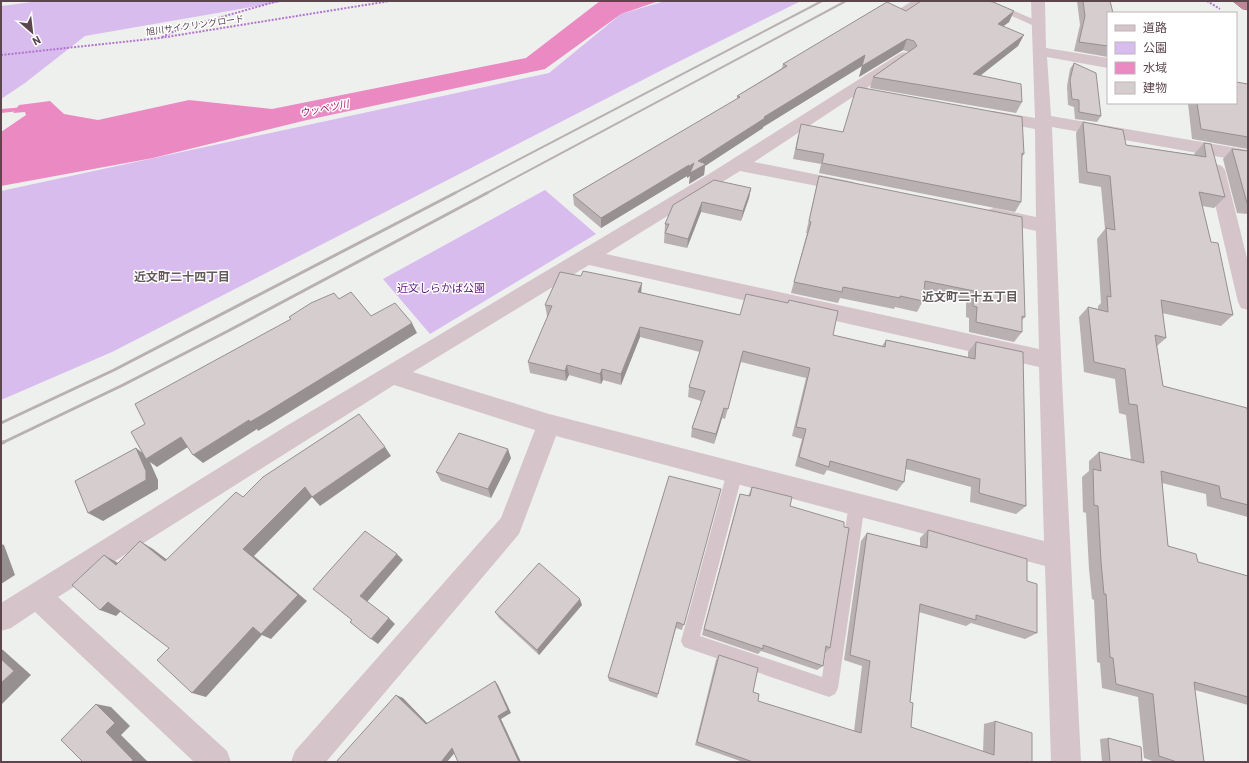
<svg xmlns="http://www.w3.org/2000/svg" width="1249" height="763" font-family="Barlow,'Noto Sans JP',sans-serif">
<rect width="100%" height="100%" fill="#eef0ee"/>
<!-- green -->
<path fill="#d9bcee" d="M 40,1 L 287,1 L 85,36 L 25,83 L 1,99 L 1,6 Z
M 665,1 L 801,1 L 666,68 L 112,352 L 1,400 L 1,191 L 549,73 L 621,14 Z
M 545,190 L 596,234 L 430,334 L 383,279 Z"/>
<!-- water -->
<path fill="#eb89c3" d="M 600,1 L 659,1 L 621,14 L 545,69 L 307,120 L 153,158 L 1,186 L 1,132 L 26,115 L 25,112 L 13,113 L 19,105 L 50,101 L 64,114 L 98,120 L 189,100 L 272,109 L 526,58 Z"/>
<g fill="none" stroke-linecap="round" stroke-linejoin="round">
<!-- stream -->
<path fill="#eb89c3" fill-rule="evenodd" d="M 26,107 L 29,109 L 28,110 L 1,113 L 1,109 Z"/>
<defs>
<path id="highway" d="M 1233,1 L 1248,1 L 1248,10 L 1243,9 Z"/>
</defs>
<!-- highway casing -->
<use href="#highway" stroke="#a87180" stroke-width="1"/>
<!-- path -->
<path stroke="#b274cc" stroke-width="2" stroke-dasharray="2 1.5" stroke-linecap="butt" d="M 1207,1 L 1220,9
M 162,37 L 179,29 L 278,1
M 1,55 L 160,38 L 390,1"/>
<!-- lane -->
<path fill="#d5c4ca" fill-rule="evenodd" d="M 912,1 L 922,1 L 906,12 L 900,12 L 898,10 Z
M 979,1 L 991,1 L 1040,22 L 1042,24 L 1040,26 L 1034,26 Z
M 735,465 L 740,467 L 743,472 L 700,636 L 822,677 L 849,504 L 851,499 L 857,497 L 863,499 L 865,504 L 838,688 L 835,694 L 829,697 L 684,647 L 681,641 L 727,472 L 730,467 Z"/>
<!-- street -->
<path fill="#d5c4ca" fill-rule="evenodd" d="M 1031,1 L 1045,1 L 1046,48 L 1108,58 L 1108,68 L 1047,57 L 1051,116 L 1248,150 L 1248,162 L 1052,127 L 1062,380 L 1081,762 L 1051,762 L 1045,566 L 556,436 L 519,534 L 326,762 L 291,762 L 295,751 L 501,518 L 535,430 L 394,385 L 58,597 L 227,751 L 231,762 L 194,762 L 35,612 L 11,628 L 1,631 L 1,603 L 288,425 L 709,174 L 899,54 L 904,52 L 909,54 L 912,57 L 909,60 L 754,162 L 854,182 L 857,186 L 854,190 L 848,192 L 740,171 L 606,254 L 1039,349 L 1036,231 L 987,220 L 985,215 L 987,210 L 994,208 L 1036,217 L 1035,129 L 993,121 L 987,120 L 985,116 L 987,112 L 993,111 L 1035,118 ZM 589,265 L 1039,367 L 1044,541 L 549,414 L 413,372 Z
M 1216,164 L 1222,166 L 1225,170 L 1248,262 L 1248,310 L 1241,308 L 1238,302 L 1207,170 L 1210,166 Z"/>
<!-- highway -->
<use href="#highway" fill="#bd8595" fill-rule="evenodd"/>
<!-- rail-far2 -->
<path stroke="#b8b0b1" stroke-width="2" d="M 453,194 L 822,1
M 485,194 L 846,1"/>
<!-- rail-far1 -->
<path stroke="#b8b0b1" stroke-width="3" d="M 1,423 L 114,370 L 455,193
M 2,443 L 123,385 L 228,331 L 487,193"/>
<!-- rail -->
<path stroke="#b8b0b1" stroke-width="3.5" d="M 1,443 L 4,442"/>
</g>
<!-- wall -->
<path fill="#b8b0b1" d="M 921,1 L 990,1 L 1014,11 L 1009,22 L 1003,26 L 1018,46 L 980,76 L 1022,102 L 1016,113 L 870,88 L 873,77 L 909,52 L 903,50 L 859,77 L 862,66 L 763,127 L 763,128 L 705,166 L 704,175 L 689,184 L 690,176 L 687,178 L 687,176 L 601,228 L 574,205 L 573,195 L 737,99 L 737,96 L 782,68 L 783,64 L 906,11 Z
M 1077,1 L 1110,1 L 1108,13 L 1108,57 L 1074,51 L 1080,25 Z
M 1074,63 L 1101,116 L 1097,122 L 1075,119 L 1074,107 L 1068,105 L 1067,86 L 1070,69 Z
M 1248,84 L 1248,149 L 1192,139 L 1188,103 L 1236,103 Z
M 1083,122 L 1126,145 L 1195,155 L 1194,154 L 1204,143 L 1225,197 L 1214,208 L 1202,206 L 1211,242 L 1233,315 L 1221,326 L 1162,313 L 1166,338 L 1157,346 L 1163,386 L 1248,413 L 1248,517 L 1207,506 L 1206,494 L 1162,483 L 1168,546 L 1198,562 L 1248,576 L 1248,705 L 1195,690 L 1204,762 L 1155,762 L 1144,758 L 1138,697 L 1102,688 L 1100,663 L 1097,662 L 1094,600 L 1092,599 L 1089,569 L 1086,513 L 1083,512 L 1082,477 L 1089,471 L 1089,461 L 1099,452 L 1131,460 L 1126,415 L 1119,413 L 1115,379 L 1084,372 L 1079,317 L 1088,307 L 1098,309 L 1098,306 L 1101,303 L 1097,239 L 1105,229 L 1101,187 L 1079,183 L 1076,133 Z
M 843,132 L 1024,154 L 1022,157 L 1021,202 L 1015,212 L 819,173 L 821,164 L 793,159 L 798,135 Z
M 1232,149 L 1248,151 L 1248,214 L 1237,213 L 1223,159 Z
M 819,176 L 1025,317 L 1022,320 L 1022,332 L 1014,342 L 969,332 L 969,318 L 966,317 L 966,302 L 924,293 L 923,301 L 917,312 L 895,307 L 894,309 L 840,298 L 838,303 L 791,293 L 807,233 L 806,233 L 816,188 Z
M 751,188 L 749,198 L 741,221 L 701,212 L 687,248 L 664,243 L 665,224 L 673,205 Z
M 581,276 L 641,293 L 882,346 L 886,340 L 968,357 L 968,352 L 976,342 L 1026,506 L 1016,514 L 970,502 L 971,487 L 906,469 L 904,482 L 897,491 L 827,470 L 824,475 L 795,466 L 802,439 L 792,436 L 806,378 L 741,362 L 725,419 L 722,418 L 714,444 L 691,437 L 692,428 L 701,401 L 688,397 L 689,387 L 700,352 L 640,337 L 621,385 L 603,380 L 601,384 L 569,375 L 566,381 L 530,373 L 528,362 L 548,316 L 547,316 L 545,305 Z
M 511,458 L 491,498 L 441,481 L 436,472 Z
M 752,487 L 790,506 L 830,648 L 825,653 L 823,666 L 817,670 L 761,651 L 758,654 L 702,635 L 737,503 L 740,494 L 748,496 Z
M 721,489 L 682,630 L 676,628 L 657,698 L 609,681 L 608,677 Z
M 928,530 L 1027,581 L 1037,633 L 1025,639 L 971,623 L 966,626 L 919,612 L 910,702 L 911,727 L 983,752 L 984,724 L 995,721 L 1032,762 L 743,762 L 695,745 L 716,660 L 719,655 L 753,692 L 758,701 L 854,731 L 862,666 L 844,660 L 861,541 L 867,533 L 920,546 L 920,538 Z
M 582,605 L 539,655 L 499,618 L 495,612 Z
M 1108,738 L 1142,762 L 1102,762 L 1100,739 Z"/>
<!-- shaded-wall -->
<path fill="#969090" d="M 1014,11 L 1009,22 L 992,35 L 998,24 Z
M 1024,35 L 1018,46 L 968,85 L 973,74 Z
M 907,39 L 903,50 L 859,77 L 862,66 Z
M 865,55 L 862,66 L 763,127 L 763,128 L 705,166 L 704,175 L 689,184 L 690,176 L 687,178 L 687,176 L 601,228 L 601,218 L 689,165 L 698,161 L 764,117 Z
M 751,188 L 749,198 L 741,221 L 743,211 Z
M 702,202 L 701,212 L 687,248 L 688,239 Z
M 642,283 L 641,295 L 638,292 Z
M 412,323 L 417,333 L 270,424 L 258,431 L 257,429 L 203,463 L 193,455 L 249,420 Z
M 640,327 L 640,337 L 621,385 L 621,374 Z
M 567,365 L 569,375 L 566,381 L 565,371 Z
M 602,369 L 603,380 L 601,384 L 600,374 Z
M 724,408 L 722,418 L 714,444 L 716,434 Z
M 181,437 L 191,445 L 157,467 L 150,462 L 158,480 L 158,489 L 103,521 L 88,513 L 136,448 L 148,457 Z
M 385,447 L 391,456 L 320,506 L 312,497 Z
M 508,449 L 511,458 L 491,498 L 488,489 Z
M 305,487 L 313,496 L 254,556 L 307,601 L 271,639 L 262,635 L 206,697 L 192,693 L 243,549 Z
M 140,541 L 153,549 L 178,568 L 165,561 Z
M 1,544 L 4,545 L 15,575 L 1,584 Z
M 397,554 L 403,560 L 367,602 L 360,596 Z
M 104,555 L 118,563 L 116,565 Z
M 580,599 L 582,605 L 539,655 L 537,650 Z
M 108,602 L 123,609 L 116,616 L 100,610 Z
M 389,618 L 395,624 L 378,644 L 371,639 Z
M 1,649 L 3,650 L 31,675 L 1,705 Z
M 495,681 L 498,685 L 511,713 L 501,719 L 521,762 L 519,762 L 498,716 Z
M 396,695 L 403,698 L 431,727 L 426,724 Z
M 96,704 L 111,707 L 130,726 L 121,735 L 148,762 L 132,762 L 106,732 Z
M 452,748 L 457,750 L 447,762 L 441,762 Z"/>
<!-- building -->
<path fill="#d6cdce" stroke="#969090" d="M 921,1 L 986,1 L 993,2 L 1014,11 L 998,24 L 1024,35 L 973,74 L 1021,84 L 1022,102 L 873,77 L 917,46 L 914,41 L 907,39 L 862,66 L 865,55 L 764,117 L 765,118 L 698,161 L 706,164 L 690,173 L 694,163 L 688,167 L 689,165 L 601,218 L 573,195 L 740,97 L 737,96 L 787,66 L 783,64 L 887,2 L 906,11 Z
M 1083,1 L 1110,1 L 1113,13 L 1108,13 L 1108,46 L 1079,42 L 1085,16 Z
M 1074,63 L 1096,73 L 1101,116 L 1079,112 L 1079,100 L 1072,99 L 1070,80 Z
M 1236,82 L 1248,84 L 1248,137 L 1201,129 L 1197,103 L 1236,103 Z
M 858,87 L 1022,117 L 1024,154 L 1022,153 L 1021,202 L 822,163 L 824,154 L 796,149 L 801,124 L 843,132 L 856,89 Z
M 1083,122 L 1123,130 L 1126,145 L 1206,157 L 1204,143 L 1211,144 L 1225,197 L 1199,192 L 1211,242 L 1218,243 L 1233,315 L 1161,300 L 1166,338 L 1155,335 L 1163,386 L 1247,408 L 1248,413 L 1248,505 L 1221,498 L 1219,486 L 1161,471 L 1168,546 L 1196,554 L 1198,562 L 1248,576 L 1248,697 L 1194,682 L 1204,762 L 1177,762 L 1159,756 L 1153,694 L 1116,684 L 1113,658 L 1110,657 L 1106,594 L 1104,594 L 1101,562 L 1098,506 L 1094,505 L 1093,469 L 1101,471 L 1099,452 L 1144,463 L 1137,405 L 1129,404 L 1125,369 L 1094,362 L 1088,307 L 1108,312 L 1107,296 L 1111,297 L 1106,228 L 1115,230 L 1110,176 L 1087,172 Z
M 1232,149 L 1248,151 L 1248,203 L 1247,203 Z
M 819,176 L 1022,217 L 1025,317 L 1022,316 L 1022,332 L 976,322 L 977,307 L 973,306 L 974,291 L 925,281 L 923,301 L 900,296 L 900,298 L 843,287 L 842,292 L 794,282 L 811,222 L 809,221 Z
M 714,180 L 751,188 L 743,211 L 702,202 L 688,239 L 665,233 L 669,224 L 665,224 L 673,205 Z
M 583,271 L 642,283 L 638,292 L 740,315 L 746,294 L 788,303 L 789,300 L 838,311 L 833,335 L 885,347 L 886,340 L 975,359 L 976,342 L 1023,352 L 1026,506 L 979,493 L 980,479 L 907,459 L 904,482 L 830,461 L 829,467 L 799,457 L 806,429 L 796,427 L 810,368 L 743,351 L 728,409 L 724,408 L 716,434 L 692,428 L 705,391 L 689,387 L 703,341 L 640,327 L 621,374 L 602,369 L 600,374 L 567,365 L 565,371 L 528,362 L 552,306 L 545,305 L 560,272 L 581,276 Z
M 351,292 L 371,316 L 395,303 L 412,323 L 262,415 L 250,422 L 249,420 L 193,455 L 181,437 L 146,459 L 131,432 L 145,424 L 135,404 L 291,319 L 289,317 L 311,303 L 334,293 L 339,299 Z
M 359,414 L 385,447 L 312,497 L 305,487 L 243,549 L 298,595 L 261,634 L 253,627 L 192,693 L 157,660 L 169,648 L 108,602 L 100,610 L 72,585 L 104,555 L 116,565 L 140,541 L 165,561 L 236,492 L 243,497 L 263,477 Z
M 459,433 L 508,449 L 488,489 L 436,472 Z
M 136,448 L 146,471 L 146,480 L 88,513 L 75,481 Z
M 669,476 L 721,489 L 684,625 L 677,622 L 658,694 L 608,677 Z
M 752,487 L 792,497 L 790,506 L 844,522 L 844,527 L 849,528 L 830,648 L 826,646 L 823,666 L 763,645 L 763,649 L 704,629 L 740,494 L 750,496 Z
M 928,530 L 1027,559 L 1027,581 L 1037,584 L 1037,633 L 976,615 L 976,620 L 920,604 L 910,702 L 913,703 L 911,727 L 994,755 L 995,721 L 1032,733 L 1032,762 L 753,762 L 697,742 L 719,655 L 758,668 L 753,692 L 759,694 L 758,701 L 861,733 L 870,661 L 850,655 L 867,533 L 927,548 Z
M 365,531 L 397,554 L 360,596 L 389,618 L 371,639 L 350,622 L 352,620 L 313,589 Z
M 539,563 L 580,599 L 537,650 L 495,612 Z
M 1,659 L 14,671 L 1,683 Z
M 495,681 L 508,710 L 498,716 L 519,762 L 458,762 L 452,748 L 441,762 L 336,762 L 396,695 L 426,724 Z
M 96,704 L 115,723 L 106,732 L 133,760 L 132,762 L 82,762 L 83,762 L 61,740 Z
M 1108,738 L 1141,747 L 1142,762 L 1110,762 Z"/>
<g text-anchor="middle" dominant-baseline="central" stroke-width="3" stroke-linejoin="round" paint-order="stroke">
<!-- far-street labels -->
<g font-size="9" fill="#5b464d" stroke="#fff">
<text transform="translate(195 25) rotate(-8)">旭川サイクリングロード</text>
</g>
<!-- far-water labels -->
<g font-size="10" font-style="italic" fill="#a70d68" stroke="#fff">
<text transform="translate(324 108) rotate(-11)">ウッペツ川</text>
</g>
<!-- park labels -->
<g font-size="11" fill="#5e177c" stroke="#fff">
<text x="441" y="287">近文しらかば公園</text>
</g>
<!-- neighbourhood labels -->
<g font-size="12" font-weight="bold" fill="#635a5c" stroke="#fff">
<text x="182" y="276">近文町二十四丁目</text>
<text x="970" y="296">近文町二十五丁目</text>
</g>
</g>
<!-- border -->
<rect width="1249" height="763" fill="none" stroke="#5b464d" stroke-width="4"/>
<!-- legend -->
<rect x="1107" y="12" width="130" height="92" fill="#ffffff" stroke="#bdb5b8"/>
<rect x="1115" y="25" width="20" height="6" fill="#d5c4ca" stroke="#bdb5b8"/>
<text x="1143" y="32" font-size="12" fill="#5b464d">道路</text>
<rect x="1115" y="42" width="20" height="12" fill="#d9bcee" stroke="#bdb5b8"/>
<text x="1143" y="52" font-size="12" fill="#5b464d">公園</text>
<rect x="1115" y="62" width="20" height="12" fill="#eb89c3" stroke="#bdb5b8"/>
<text x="1143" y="72" font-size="12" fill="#5b464d">水域</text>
<rect x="1115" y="82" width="20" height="12" fill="#d6cdce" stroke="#bdb5b8"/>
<text x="1143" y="92" font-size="12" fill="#5b464d">建物</text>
<!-- north arrow -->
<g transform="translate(32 32) rotate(152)" stroke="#ffffff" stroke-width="3" paint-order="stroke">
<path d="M0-3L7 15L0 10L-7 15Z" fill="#5b464d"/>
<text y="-6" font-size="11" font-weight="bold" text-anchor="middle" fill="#5b464d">N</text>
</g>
</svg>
